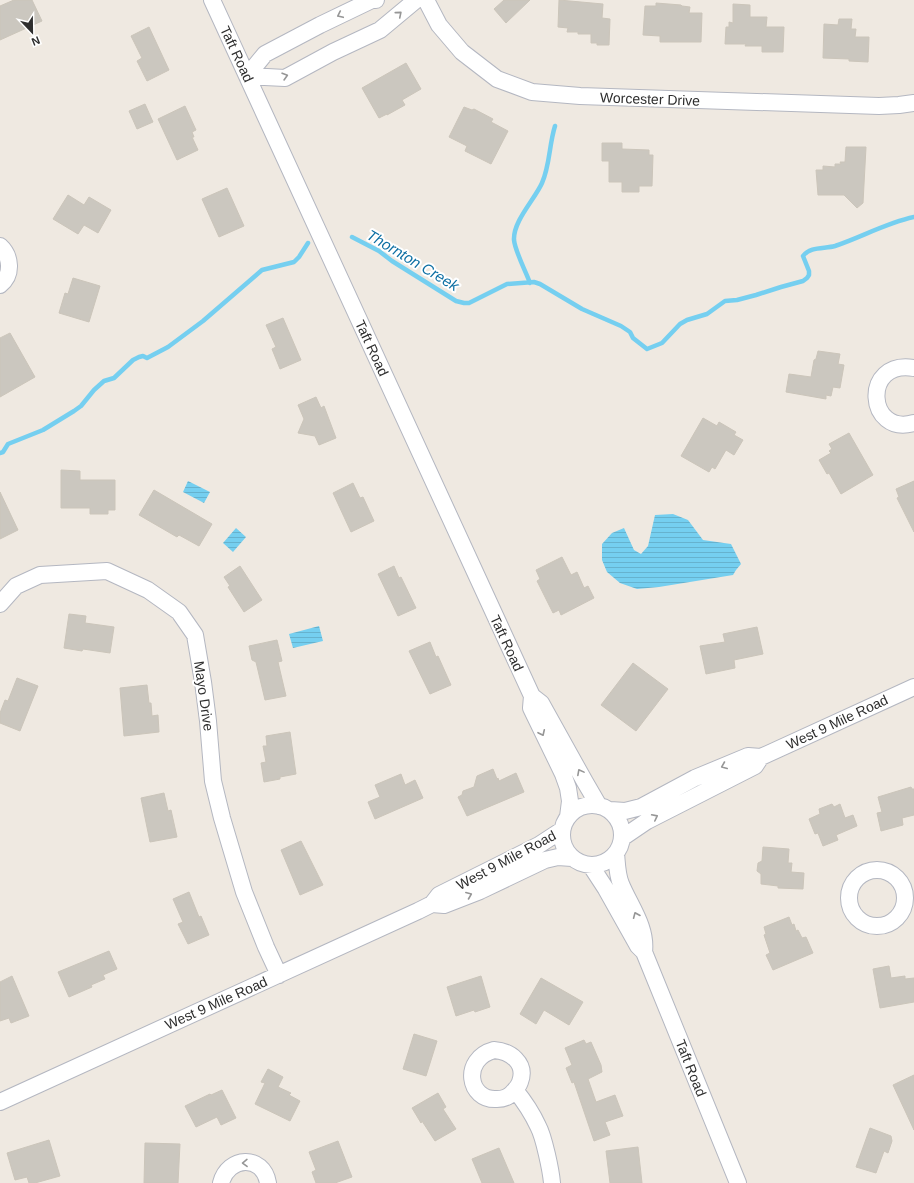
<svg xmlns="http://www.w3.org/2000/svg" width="914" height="1183" font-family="Arial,sans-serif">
<defs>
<pattern id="water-rules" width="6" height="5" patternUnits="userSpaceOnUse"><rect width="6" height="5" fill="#75cff0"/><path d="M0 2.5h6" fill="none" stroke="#66b2ce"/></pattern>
</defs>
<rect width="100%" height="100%" fill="#efe9e1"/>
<!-- water -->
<path fill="url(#water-rules)" d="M 188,481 L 210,492 L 204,503 L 183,492 Z
M 673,514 L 688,520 L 703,540 L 731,544 L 741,564 L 736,570 L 733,575 L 659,587 L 637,589 L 620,583 L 607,572 L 602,560 L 602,544 L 612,533 L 624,528 L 634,550 L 641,554 L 648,546 L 655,515 Z
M 236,528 L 246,537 L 233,552 L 223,543 Z
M 319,626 L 323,641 L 293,648 L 289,634 Z"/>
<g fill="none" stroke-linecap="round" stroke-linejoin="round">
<!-- stream -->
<path stroke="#75cff0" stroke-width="4.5" d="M 352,237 L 379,251 L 392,261 L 456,301 L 464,303 L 469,303 L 507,284 L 534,282 L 540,284 L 582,309 L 621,326 L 630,332 L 633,338 L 647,349 L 662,343 L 680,324 L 687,320 L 707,314 L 725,301 L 737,300 L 756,295 L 781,287 L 803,281 L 807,278 L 809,275 L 809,271 L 803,256 C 810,246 825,249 835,246 C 862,237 886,223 914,217
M 530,283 C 526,272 515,251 514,240 C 513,221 535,199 542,183 C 550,165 549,145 555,126
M 0,453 L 3,452 L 8,444 L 43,430 L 74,411 L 81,406 L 94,390 L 104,381 L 114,378 L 133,360 L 139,357 L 143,356 L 147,358 L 168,347 L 203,321 L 262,270 L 294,262 L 299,257 L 308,243"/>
</g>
<!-- building -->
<path fill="#cbc7bf" stroke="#cbc5ba" d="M 14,0 L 32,0 L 42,21 L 0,40 L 0,6 Z
M 504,0 L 530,0 L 506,23 L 494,9 Z
M 559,0 L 603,4 L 602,18 L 610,19 L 609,45 L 597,45 L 597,43 L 591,43 L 591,34 L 578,34 L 578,32 L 567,32 L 568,28 L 558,27 Z
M 656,3 L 681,5 L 682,6 L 690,7 L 689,13 L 702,13 L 701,42 L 660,42 L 660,36 L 643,35 L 645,6 L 656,6 Z
M 733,4 L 750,5 L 750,17 L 767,17 L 766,27 L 784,27 L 783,52 L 762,52 L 762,46 L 745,46 L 746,44 L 725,44 L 726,27 L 729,27 L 729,22 L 733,23 Z
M 839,19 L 852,19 L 851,29 L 856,29 L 855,37 L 869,37 L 868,62 L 849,61 L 849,59 L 823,58 L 824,24 L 838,25 Z
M 149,27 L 169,70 L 147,81 L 137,61 L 142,58 L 131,36 Z
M 406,63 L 421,89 L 402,100 L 405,105 L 387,115 L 387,114 L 379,118 L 362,88 Z
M 145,104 L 153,122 L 137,129 L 129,111 Z
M 185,106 L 196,130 L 192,132 L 194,137 L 192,137 L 198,150 L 177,160 L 158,119 Z
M 464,107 L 472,110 L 474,109 L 493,119 L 491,122 L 508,131 L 491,164 L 465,151 L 467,146 L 449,137 Z
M 602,143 L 622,143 L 622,149 L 649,150 L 649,155 L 653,155 L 652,186 L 639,186 L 639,192 L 622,192 L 622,182 L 609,182 L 609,161 L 602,161 Z
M 846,147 L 866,147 L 863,203 L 857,208 L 844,195 L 818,195 L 816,170 L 823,170 L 823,166 L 835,167 L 835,164 L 841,164 L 840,162 L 845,162 Z
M 227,188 L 244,226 L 219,237 L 202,199 Z
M 68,195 L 84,205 L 89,197 L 111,210 L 98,233 L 84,225 L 78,234 L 53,219 Z
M 73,278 L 100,286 L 89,322 L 59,313 L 65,293 L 68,294 Z
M 283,318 L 301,360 L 280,369 L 272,349 L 276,347 L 266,325 Z
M 10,333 L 35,377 L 0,397 L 0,338 Z
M 818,351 L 840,354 L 838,364 L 844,365 L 840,388 L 833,387 L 831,396 L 826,395 L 826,399 L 786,392 L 789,374 L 811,377 L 814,360 L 816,359 Z
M 316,397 L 321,408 L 324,406 L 336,438 L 319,445 L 315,436 L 298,433 L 304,419 L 298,405 Z
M 703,418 L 717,426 L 719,422 L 736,432 L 734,435 L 743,440 L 734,455 L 726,450 L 715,469 L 712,467 L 709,472 L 681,456 Z
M 849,433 L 873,475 L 841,494 L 829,473 L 827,474 L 819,460 L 831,453 L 829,451 L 832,449 L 829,444 Z
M 61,470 L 80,471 L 80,480 L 115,480 L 115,510 L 108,510 L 108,514 L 90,514 L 90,508 L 61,508 Z
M 914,481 L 914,532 L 897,498 L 899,497 L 896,489 Z
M 353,483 L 360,498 L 363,497 L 374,521 L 351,532 L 333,493 Z
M 154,490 L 212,524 L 199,546 L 179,535 L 177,537 L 139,515 Z
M 0,492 L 18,530 L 0,539 Z
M 562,557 L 571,575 L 577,572 L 584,588 L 588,586 L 594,598 L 561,615 L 559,610 L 553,613 L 537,581 L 540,579 L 536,570 Z
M 240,566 L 262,600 L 244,612 L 228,587 L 230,586 L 224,577 Z
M 394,566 L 399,578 L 401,577 L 416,608 L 398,616 L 378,574 Z
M 69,614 L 86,616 L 85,623 L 114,627 L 110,653 L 83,649 L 82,651 L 64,648 Z
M 757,627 L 763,654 L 734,660 L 735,668 L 706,674 L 700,646 L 725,642 L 723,634 Z
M 277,640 L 282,661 L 278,662 L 286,696 L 265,700 L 256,662 L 252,660 L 249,646 Z
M 430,642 L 436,657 L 438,656 L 451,685 L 430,694 L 409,651 Z
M 633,663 L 668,689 L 636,731 L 601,705 Z
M 17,678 L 38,686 L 20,731 L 0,723 L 0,713 L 5,700 L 8,701 Z
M 147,685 L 149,703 L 151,703 L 152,716 L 158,715 L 159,732 L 124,736 L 120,688 Z
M 290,732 L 296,774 L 280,777 L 280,779 L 264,782 L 261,763 L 266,762 L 263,746 L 267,746 L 266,736 Z
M 493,769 L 497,779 L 498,778 L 499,781 L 516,773 L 524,792 L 467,816 L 458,797 L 462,795 L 463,791 L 474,787 L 477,776 Z
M 401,774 L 405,785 L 415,780 L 423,798 L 375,819 L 368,802 L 380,797 L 375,785 Z
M 911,787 L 912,789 L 914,789 L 914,815 L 902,818 L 903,825 L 881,831 L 877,813 L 882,812 L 878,797 Z
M 164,793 L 168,811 L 171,810 L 177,837 L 150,842 L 141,798 Z
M 832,804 L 834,807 L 840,804 L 845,818 L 853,815 L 857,826 L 836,835 L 838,840 L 823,846 L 818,833 L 815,834 L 809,819 L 820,814 L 819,809 Z
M 301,841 L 323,885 L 300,895 L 281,850 Z
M 763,847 L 789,849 L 788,863 L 792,863 L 791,872 L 804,873 L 803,889 L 778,888 L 778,886 L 761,884 L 761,874 L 757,871 L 758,863 L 762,861 Z
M 189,892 L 199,917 L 201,916 L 209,935 L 188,944 L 178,924 L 183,922 L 173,899 Z
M 789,917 L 792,925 L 794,924 L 796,931 L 798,930 L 802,938 L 806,937 L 813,953 L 773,970 L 766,955 L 770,953 L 764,935 L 766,934 L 764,927 Z
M 109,951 L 117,969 L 103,975 L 105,979 L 91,985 L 92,987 L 69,997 L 58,972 Z
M 889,966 L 891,978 L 905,976 L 905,979 L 914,978 L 914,1002 L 880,1008 L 873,969 Z
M 12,976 L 29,1016 L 11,1023 L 9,1018 L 0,1021 L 0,982 Z
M 481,976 L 490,1007 L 475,1012 L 474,1010 L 456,1016 L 447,987 Z
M 541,978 L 583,1002 L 569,1025 L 544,1010 L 536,1024 L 520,1014 Z
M 414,1034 L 437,1041 L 426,1076 L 403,1069 Z
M 584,1040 L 586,1044 L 591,1042 L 601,1065 L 602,1072 L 588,1079 L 596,1102 L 615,1095 L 623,1116 L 605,1122 L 610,1135 L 594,1141 L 574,1082 L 572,1083 L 566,1068 L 572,1065 L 565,1048 Z
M 268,1069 L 283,1077 L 278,1087 L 291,1093 L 289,1095 L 300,1101 L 290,1121 L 255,1104 L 265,1083 L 261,1082 Z
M 914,1075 L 914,1130 L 893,1085 Z
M 222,1090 L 236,1118 L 221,1125 L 217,1117 L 196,1127 L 185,1106 L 210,1094 L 211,1095 Z
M 438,1093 L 446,1107 L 443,1109 L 456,1129 L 435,1141 L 422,1121 L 421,1123 L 412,1108 Z
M 870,1128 L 891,1136 L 892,1141 L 888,1153 L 884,1151 L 876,1173 L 856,1167 Z
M 49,1140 L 60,1176 L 35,1183 L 29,1183 L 27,1177 L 15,1180 L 7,1153 Z
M 338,1141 L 352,1177 L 335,1183 L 316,1183 L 312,1172 L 316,1170 L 309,1152 Z
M 145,1143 L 180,1144 L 178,1183 L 144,1183 Z
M 638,1147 L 642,1183 L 610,1183 L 606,1151 Z
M 499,1148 L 514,1183 L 482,1183 L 472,1159 Z"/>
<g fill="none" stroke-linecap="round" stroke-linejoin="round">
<defs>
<path id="minor" d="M 212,0 L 532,696 L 531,708 L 563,774 L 568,788 L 570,801 L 568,817
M 426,0 L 439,25 L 462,52 L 497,79 L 532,92 L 580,96 L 879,106 L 899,105 L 914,103
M 247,76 L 285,78 L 333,52 L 380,30 L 416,0
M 247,76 L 265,54 L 320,25 L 372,0 L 376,0
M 0,246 C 11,256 13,275 0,285
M 914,368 C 861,359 867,437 914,423
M 0,604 L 16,586 L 40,575 L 107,571 L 148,590 L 179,612 L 195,635 L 203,682 L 208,721 L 213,781 L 222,818 L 244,892 L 266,947 L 279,975
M 532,696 L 541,703 L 585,782 L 599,806
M562 835a30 30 0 1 1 60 0a30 30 0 1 1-60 0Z
M 610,810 L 625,811 L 641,807 L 695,778 L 748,756 L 761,757 L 914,687
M 622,838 L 647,821 L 755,766 L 761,757
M 616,853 C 617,863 617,875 621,884 C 630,906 647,927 644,952
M 591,866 L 606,889 L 638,946 L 644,952 L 738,1183
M849 898a28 28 0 1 1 56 0a28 28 0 1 1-56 0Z
M 432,904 L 444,905 L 480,891 L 545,860 L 558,857 L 572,858
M 494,1050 C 510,1051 527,1063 520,1082 C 519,1085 516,1089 513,1092 C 509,1097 504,1099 497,1099 C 468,1101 461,1059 494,1050 Z
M 515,1090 C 524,1101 532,1113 538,1126 C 544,1137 551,1171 552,1183
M 0,1102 L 418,911 L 432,904 L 439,895 L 539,845 L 562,830
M 221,1183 C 228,1156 263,1154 268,1183"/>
</defs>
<!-- minor casing -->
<use href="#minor" stroke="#b4b7c1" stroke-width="18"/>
<!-- minor -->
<use href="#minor" stroke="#fff" stroke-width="16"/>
</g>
<!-- one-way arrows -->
<defs><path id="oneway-chevron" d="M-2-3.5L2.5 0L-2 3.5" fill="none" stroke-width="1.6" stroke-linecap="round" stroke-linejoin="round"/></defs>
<g stroke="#969696">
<use href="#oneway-chevron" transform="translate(399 14) rotate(-40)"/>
<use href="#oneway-chevron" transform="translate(340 15) rotate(155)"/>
<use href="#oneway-chevron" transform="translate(285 76) rotate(-16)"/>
<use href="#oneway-chevron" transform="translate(542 733) rotate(65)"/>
<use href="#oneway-chevron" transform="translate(724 766) rotate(157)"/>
<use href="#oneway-chevron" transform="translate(580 772) rotate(-118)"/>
<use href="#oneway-chevron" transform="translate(655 817) rotate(-27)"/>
<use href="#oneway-chevron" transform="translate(469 895) rotate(-22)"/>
<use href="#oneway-chevron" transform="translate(636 915) rotate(-113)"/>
<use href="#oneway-chevron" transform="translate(245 1163) rotate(179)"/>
</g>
<g text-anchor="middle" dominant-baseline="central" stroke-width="4" stroke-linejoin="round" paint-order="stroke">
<!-- street labels -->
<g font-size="14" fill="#2e2e2e" stroke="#fff">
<text transform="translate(237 54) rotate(65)">Taft Road</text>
<text transform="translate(650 99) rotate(2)">Worcester Drive</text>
<text transform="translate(372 348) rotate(65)">Taft Road</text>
<text transform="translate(507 643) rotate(65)">Taft Road</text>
<text transform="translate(204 696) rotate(82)">Mayo Drive</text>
<text transform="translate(837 722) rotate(-25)">West 9 Mile Road</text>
<text transform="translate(506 860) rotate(-28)">West 9 Mile Road</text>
<text transform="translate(216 1003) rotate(-24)">West 9 Mile Road</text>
<text transform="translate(691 1068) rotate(68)">Taft Road</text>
</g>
<!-- water labels -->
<g font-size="15" font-style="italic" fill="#0d6fa3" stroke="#fff">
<text transform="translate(413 260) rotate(31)">Thornton Creek</text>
</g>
</g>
<!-- north arrow -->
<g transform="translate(32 32) rotate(158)" stroke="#ffffff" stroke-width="3" paint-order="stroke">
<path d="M0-3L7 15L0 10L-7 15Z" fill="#2e2e2e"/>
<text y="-6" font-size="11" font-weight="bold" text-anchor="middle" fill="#2e2e2e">N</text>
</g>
</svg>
